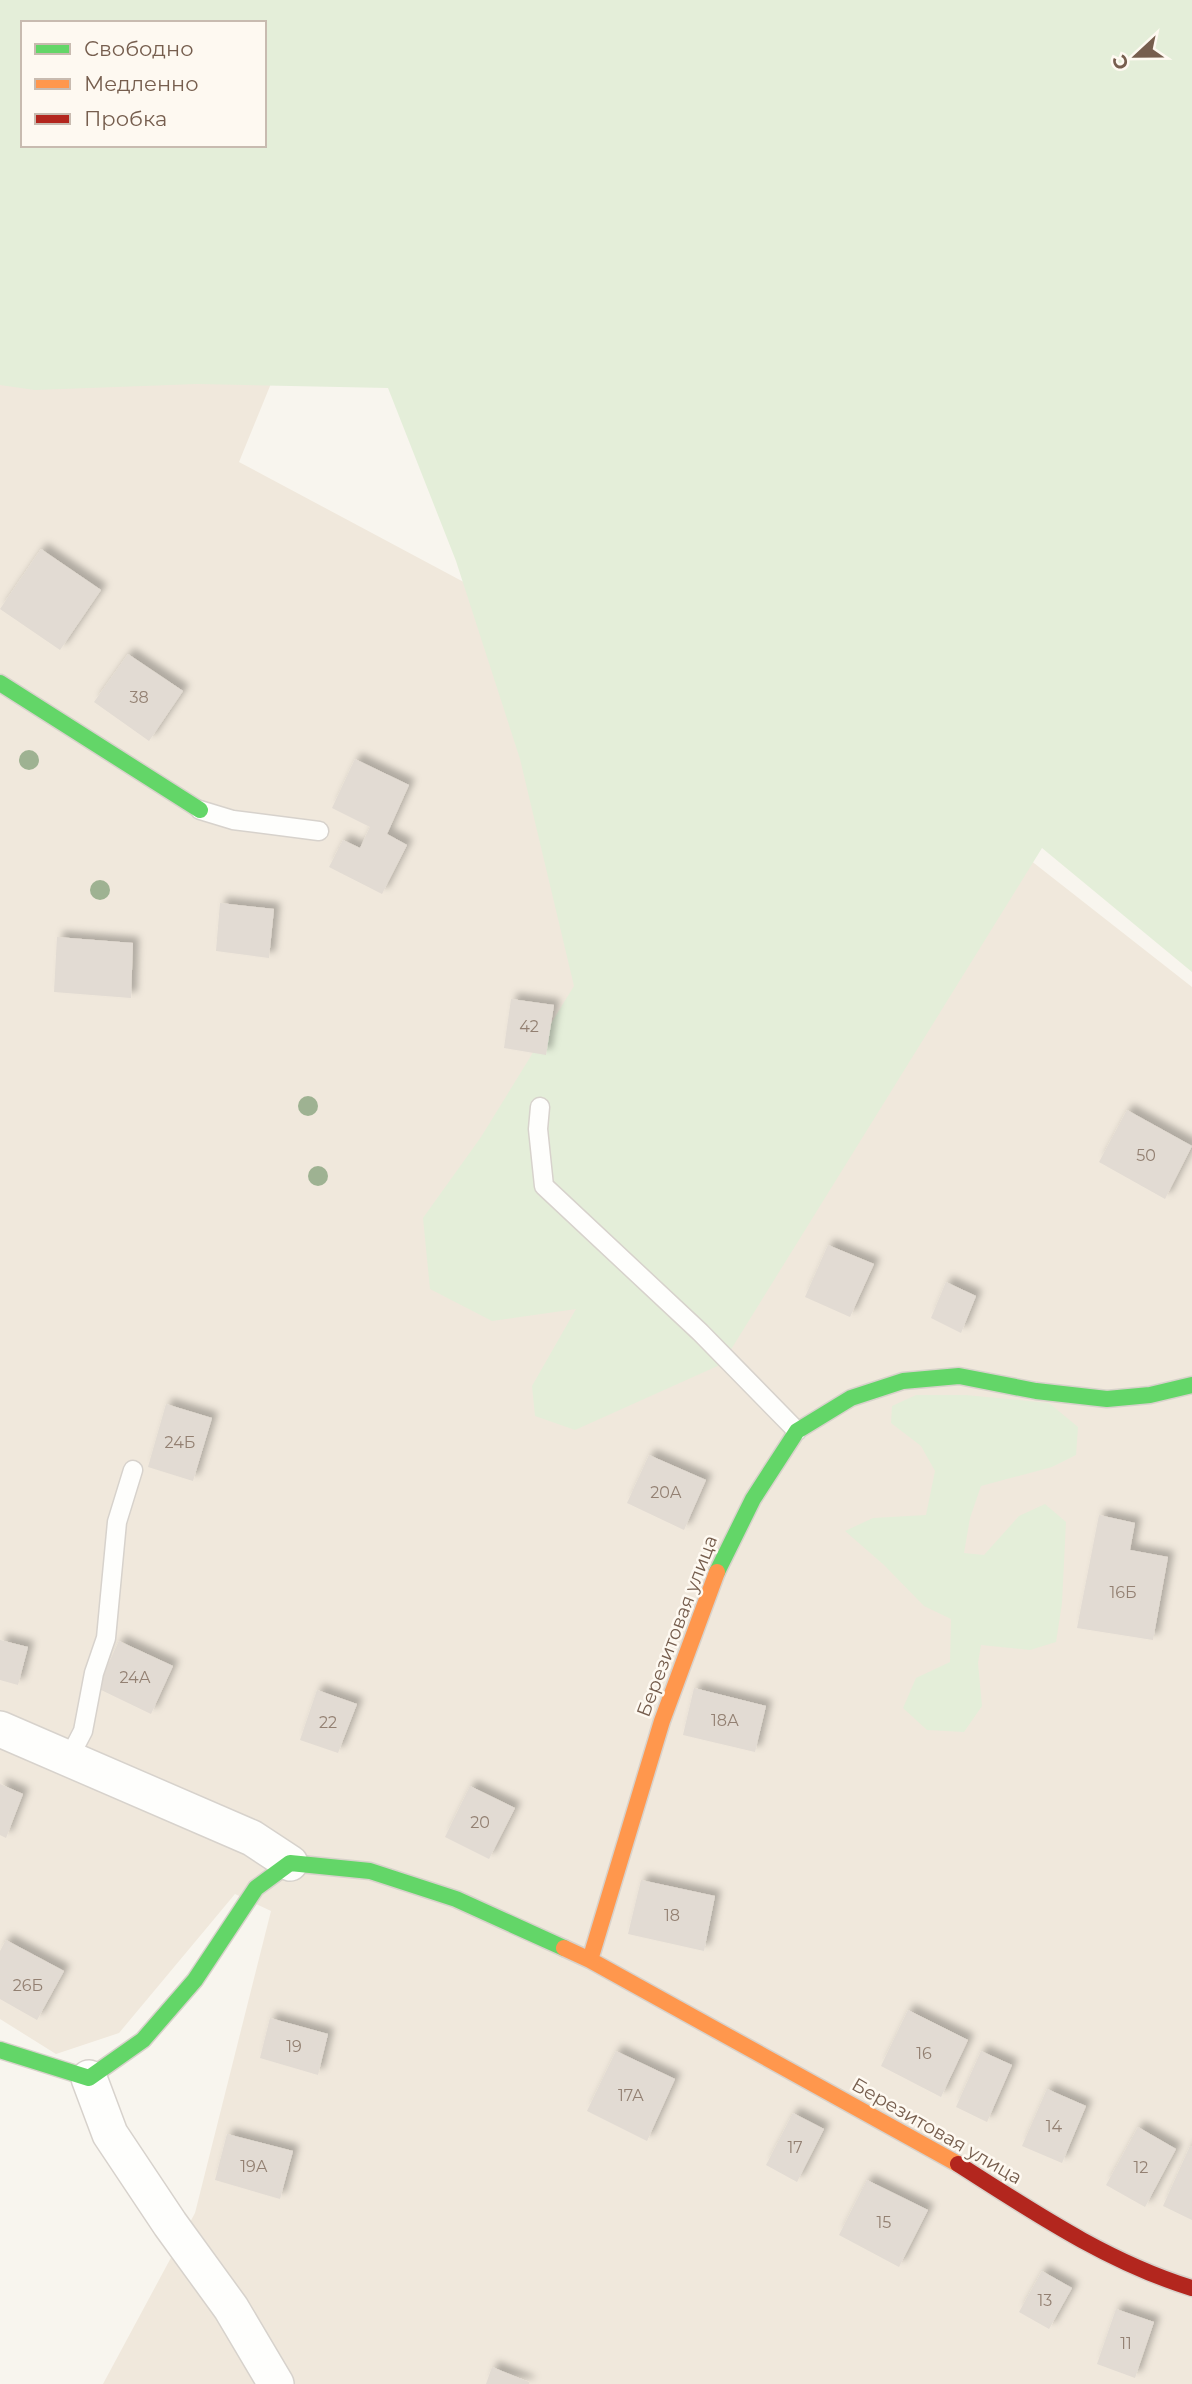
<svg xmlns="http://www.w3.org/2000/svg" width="1192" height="2384" font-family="Montserrat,sans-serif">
<defs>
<filter id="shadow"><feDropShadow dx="6" dy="-6" stdDeviation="3.5" flood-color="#0004"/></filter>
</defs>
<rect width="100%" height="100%" fill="#f8f5ee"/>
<!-- residential -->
<path fill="#f0e8dc" d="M 0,266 L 283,354 L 239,462 L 565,636 L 965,809 L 1192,987 L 1192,2384 L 103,2384 L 195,2213 L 271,1911 L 235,1894 L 119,2033 L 56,2054 L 0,2019 Z"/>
<!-- green -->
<path fill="#e4eed9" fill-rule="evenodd" d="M 0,0 L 1192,0 L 1192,972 L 1042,848 L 722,1364 L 575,1430 L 535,1416 L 532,1386 L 576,1309 L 492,1321 L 430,1289 L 423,1218 L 481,1137 L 574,986 L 520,759 L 456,561 L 388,388 L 197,384 L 35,390 L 0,385 ZM 23,23 L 264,23 L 264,145 L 23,145 Z
M 916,1395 L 966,1395 L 1049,1403 L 1078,1427 L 1076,1455 L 1052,1467 L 981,1486 L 970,1518 L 964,1553 L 984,1555 L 1019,1516 L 1045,1504 L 1066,1522 L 1062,1603 L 1056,1642 L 1030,1650 L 981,1645 L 978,1663 L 982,1706 L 964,1732 L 927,1730 L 903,1708 L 916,1678 L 950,1662 L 951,1619 L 924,1606 L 884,1565 L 845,1531 L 873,1518 L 926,1515 L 935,1471 L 921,1446 L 891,1423 L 892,1406 Z"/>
<!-- building -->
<path fill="#e2dbd3" filter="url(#shadow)" d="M 41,549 L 101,590 L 60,650 L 0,609 Z
M 128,654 L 183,691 L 149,741 L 94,702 Z
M 355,759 L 409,785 L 387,834 L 407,845 L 382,894 L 329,867 L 343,840 L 360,848 L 370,827 L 332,808 Z
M 220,903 L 274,909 L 269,958 L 216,951 Z
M 57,937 L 133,943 L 131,998 L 54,992 Z
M 511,999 L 554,1005 L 546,1055 L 504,1048 Z
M 1127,1110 L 1192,1146 L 1165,1199 L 1099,1162 Z
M 828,1245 L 874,1264 L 850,1317 L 805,1297 Z
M 946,1282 L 976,1296 L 961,1333 L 931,1318 Z
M 166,1404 L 212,1418 L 193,1481 L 148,1467 Z
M 649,1455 L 706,1480 L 684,1530 L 627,1503 Z
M 1099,1515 L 1135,1523 L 1130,1550 L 1168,1557 L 1153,1640 L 1077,1628 Z
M 0,1640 L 28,1647 L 18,1685 L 0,1680 Z
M 119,1641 L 173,1666 L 151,1714 L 97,1688 Z
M 694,1688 L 766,1706 L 755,1752 L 683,1735 Z
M 317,1690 L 357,1704 L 338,1753 L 300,1740 Z
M 0,1784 L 23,1794 L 6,1838 L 0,1835 Z
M 470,1786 L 515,1808 L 489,1859 L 445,1837 Z
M 641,1880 L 715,1896 L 704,1951 L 628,1934 Z
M 6,1940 L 64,1971 L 37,2020 L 0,1999 L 0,1951 Z
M 908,2010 L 968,2040 L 941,2097 L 881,2066 Z
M 270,2018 L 328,2034 L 318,2075 L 260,2058 Z
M 616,2051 L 675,2079 L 647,2141 L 587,2111 Z
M 981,2051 L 1012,2065 L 987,2122 L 956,2107 Z
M 1047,2089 L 1086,2106 L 1062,2163 L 1022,2146 Z
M 793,2113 L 824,2129 L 797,2182 L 766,2165 Z
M 1138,2127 L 1176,2149 L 1145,2207 L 1106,2185 Z
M 227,2134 L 293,2151 L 280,2199 L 215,2180 Z
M 1190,2146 L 1192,2147 L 1192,2220 L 1163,2206 Z
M 867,2180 L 928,2210 L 899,2267 L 839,2235 Z
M 1042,2271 L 1072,2288 L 1049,2329 L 1019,2312 Z
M 1116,2309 L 1154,2322 L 1135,2378 L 1097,2364 Z
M 492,2367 L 529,2382 L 529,2384 L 486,2384 Z"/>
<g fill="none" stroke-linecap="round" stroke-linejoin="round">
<defs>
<path id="lane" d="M 200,810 L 233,820 L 319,831
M 540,1107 L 538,1129 L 544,1186 L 700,1332 L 797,1431
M 69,1758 L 83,1731 L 94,1673 L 106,1638 L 117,1522 L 133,1470"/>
<path id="street" d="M 0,1729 L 252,1838 L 290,1863
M 89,2078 L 110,2134 L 170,2224 L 231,2308 L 276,2384"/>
<path id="fast" d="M 0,683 L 200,810
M 717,1572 L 753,1499 L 797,1431 L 851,1398 L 903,1381 L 959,1376 L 1036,1391 L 1107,1399 L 1150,1395 L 1192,1385
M 0,2050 L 89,2078 L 143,2040 L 195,1980 L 256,1888 L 290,1863 L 370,1871 L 456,1899 L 564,1948"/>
<path id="slow" d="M 564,1948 L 590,1960 L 958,2164
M 590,1960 L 662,1721 L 717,1572"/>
<path id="jam" d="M 958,2164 C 1032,2211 1107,2262 1192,2288"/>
</defs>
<!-- lane casing -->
<use href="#lane" stroke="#d7d2cc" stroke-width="21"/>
<!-- street casing -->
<use href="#street" stroke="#d7d2cc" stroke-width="38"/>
<!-- fast casing -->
<use href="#fast" stroke="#d8d2cb" stroke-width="19"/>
<!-- slow casing -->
<use href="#slow" stroke="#d8d2cb" stroke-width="19"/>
<!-- jam casing -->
<use href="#jam" stroke="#d8d2cb" stroke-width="19"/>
<!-- lane -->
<use href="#lane" stroke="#fefefc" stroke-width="18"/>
<!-- street -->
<use href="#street" stroke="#fefefc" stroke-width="35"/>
<!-- fast -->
<use href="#fast" stroke="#63d668" stroke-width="16"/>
<!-- slow -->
<use href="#slow" stroke="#ff974d" stroke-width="16"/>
<!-- jam -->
<use href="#jam" stroke="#b3261e" stroke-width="16"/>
</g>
<!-- trees -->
<g fill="#9eb292">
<circle cx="29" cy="760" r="10"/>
<circle cx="100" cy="890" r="10"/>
<circle cx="308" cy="1106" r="10"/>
<circle cx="318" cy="1176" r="10"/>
</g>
<g text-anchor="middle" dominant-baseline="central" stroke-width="5" stroke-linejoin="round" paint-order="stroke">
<!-- number labels -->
<g font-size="16" fill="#938072">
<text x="139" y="697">38</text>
<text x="529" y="1026">42</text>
<text x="1146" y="1155">50</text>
<text x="180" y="1442">24Б</text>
<text x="666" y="1492">20А</text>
<text x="1123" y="1592">16Б</text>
<text x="135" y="1677">24А</text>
<text x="725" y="1720">18А</text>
<text x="328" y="1722">22</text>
<text x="480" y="1822">20</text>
<text x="672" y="1915">18</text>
<text x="28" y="1985">26Б</text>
<text x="294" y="2046">19</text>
<text x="924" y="2053">16</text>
<text x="631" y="2095">17А</text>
<text x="1054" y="2126">14</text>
<text x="795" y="2147">17</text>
<text x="254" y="2166">19А</text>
<text x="1141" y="2167">12</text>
<text x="884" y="2222">15</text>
<text x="1045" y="2300">13</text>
<text x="1126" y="2343">11</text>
</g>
<!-- street labels -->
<g font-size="19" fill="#765e4e" stroke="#fef9f1">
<text transform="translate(677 1626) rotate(-69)">Березитовая улица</text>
<text transform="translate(937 2131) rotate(30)">Березитовая улица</text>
</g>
</g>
<!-- legend -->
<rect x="21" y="21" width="245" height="126" fill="#fef9f1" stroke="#c8bbb0" stroke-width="2"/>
<rect x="35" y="44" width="35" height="10" fill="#63d668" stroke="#c8bbb0" stroke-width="2"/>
<text x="84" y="56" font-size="21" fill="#765e4e">Свободно</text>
<rect x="35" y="79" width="35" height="10" fill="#ff974d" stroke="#c8bbb0" stroke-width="2"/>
<text x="84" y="91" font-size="21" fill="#765e4e">Медленно</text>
<rect x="35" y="114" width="35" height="10" fill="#b3261e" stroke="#c8bbb0" stroke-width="2"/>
<text x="84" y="126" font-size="21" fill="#765e4e">Пробка</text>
<!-- north arrow -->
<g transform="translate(1136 56) rotate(248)" stroke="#fef9f1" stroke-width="5" paint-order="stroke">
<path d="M0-5L12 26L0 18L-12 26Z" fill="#765e4e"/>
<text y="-10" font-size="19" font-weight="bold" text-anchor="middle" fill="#765e4e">С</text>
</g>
</svg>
